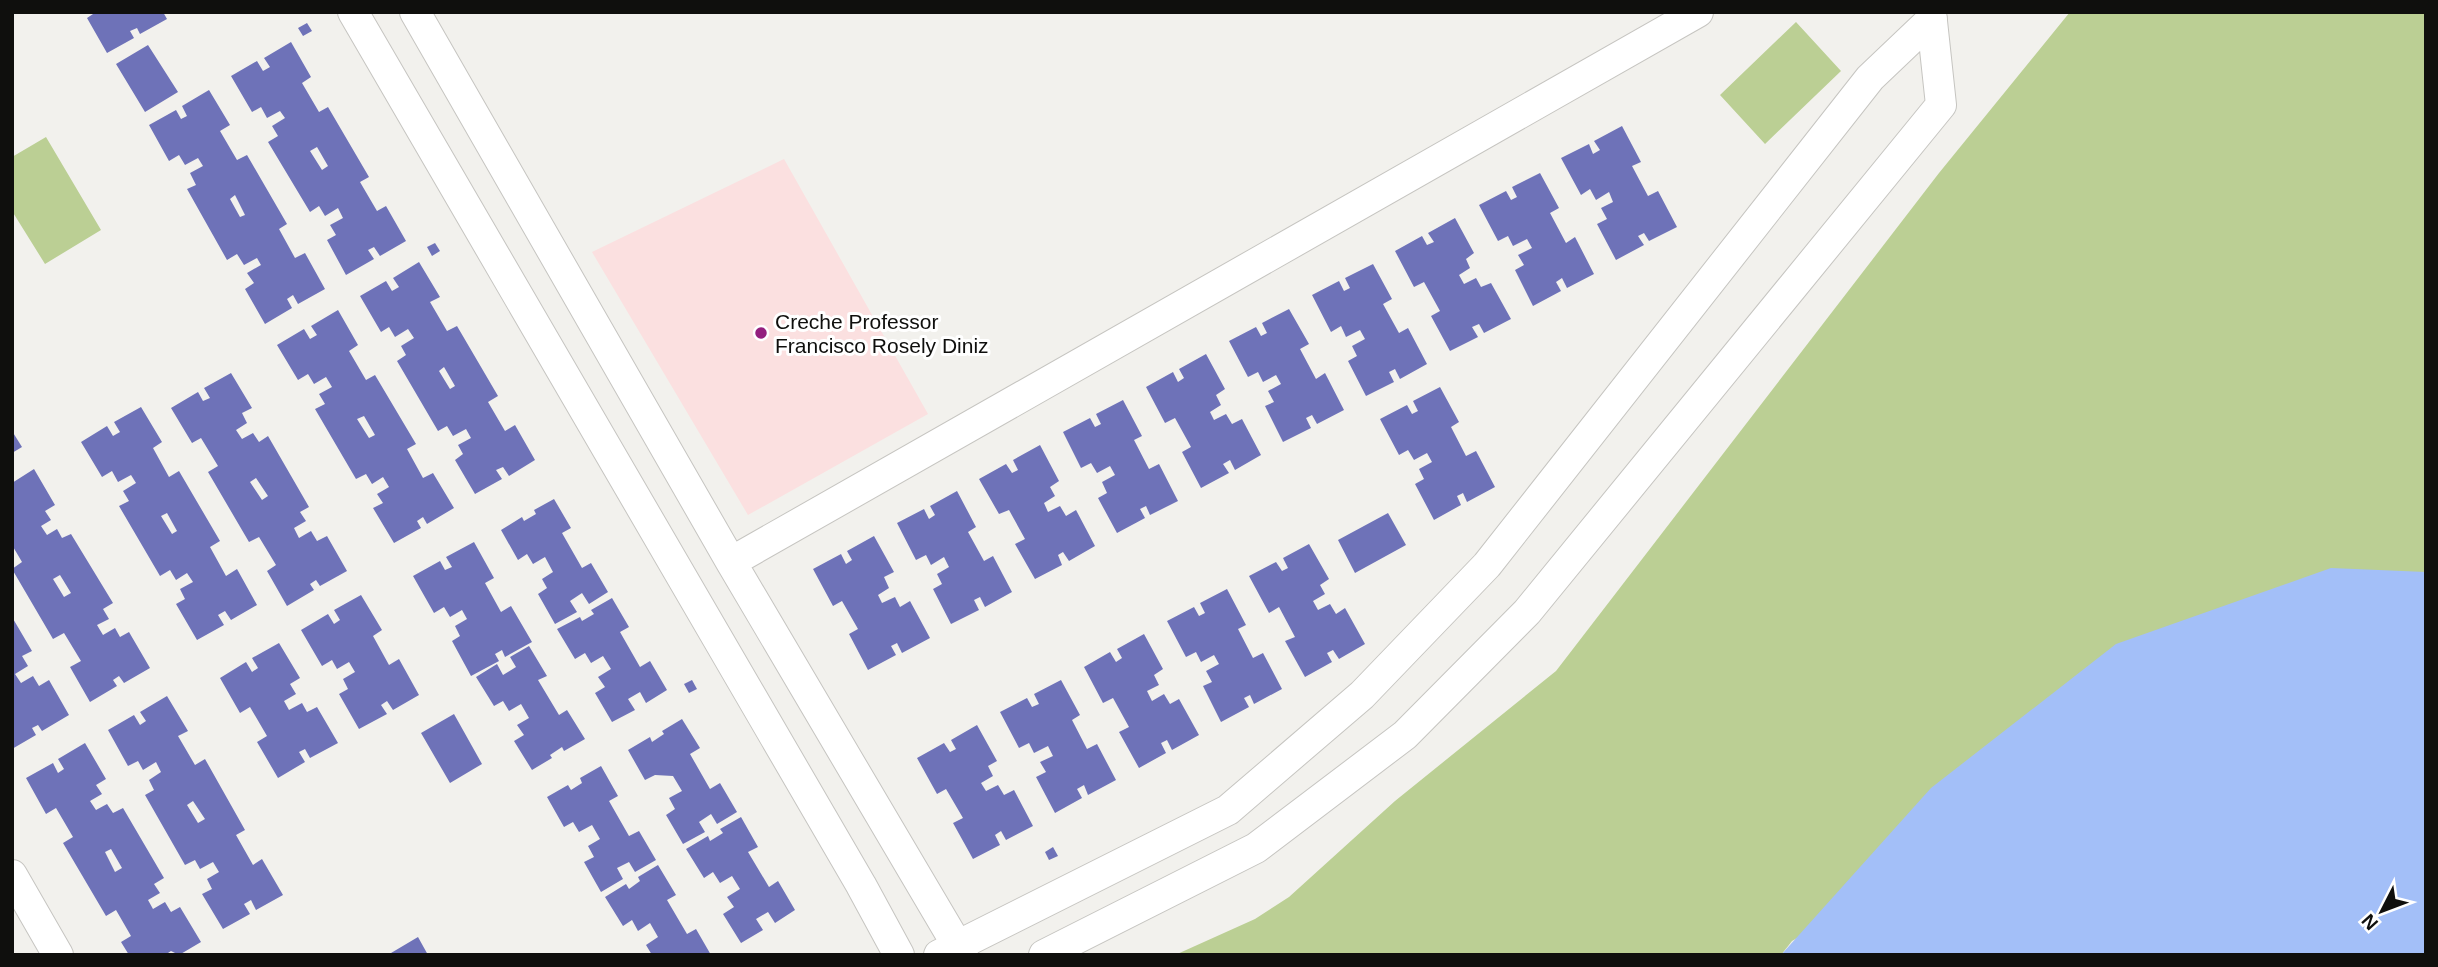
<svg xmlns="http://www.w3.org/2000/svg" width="2438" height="967" font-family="Arial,sans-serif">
<rect width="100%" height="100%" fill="#f2f1ed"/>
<!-- education -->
<path fill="#fbe0e0" d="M 784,159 L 928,414 L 748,515 L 592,252 Z"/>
<!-- green -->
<path fill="#bbcf94" d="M 2070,12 L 2426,12 L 2426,572 L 1792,941 L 1781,955 L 1175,955 L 1255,919 L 1289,897 L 1395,801 L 1556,671 L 1939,173 Z
M 1796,22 L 1841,71 L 1765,144 L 1720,95 Z
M 46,137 L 101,230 L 45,264 L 12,211 L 12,157 Z"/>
<!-- water -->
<path fill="#a3bff8" d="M 2331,568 L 2426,572 L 2426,955 L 1781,955 L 1931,788 L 2116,644 Z"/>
<!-- building -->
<path fill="#6e72b8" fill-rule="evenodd" d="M 96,12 L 163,12 L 167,19 L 140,34 L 137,28 L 130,31 L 134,38 L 107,53 L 87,18 Z
M 307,23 L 312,31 L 303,36 L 298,28 Z
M 291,42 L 311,77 L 302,83 L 319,112 L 328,107 L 369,177 L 360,182 L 377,211 L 386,206 L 406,241 L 380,256 L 374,247 L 368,250 L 374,259 L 346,275 L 327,240 L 336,235 L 330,225 L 343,218 L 338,208 L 325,216 L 319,206 L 310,212 L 268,142 L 278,136 L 272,126 L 285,118 L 280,111 L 267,118 L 261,107 L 252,112 L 231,76 L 257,61 L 263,71 L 270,67 L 264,58 ZM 317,147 L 328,166 L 322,170 L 310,151 Z
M 148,45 L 178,92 L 145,112 L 116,64 Z
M 209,90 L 230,125 L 220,131 L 237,160 L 247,155 L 287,224 L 279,229 L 295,258 L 305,253 L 325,289 L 298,304 L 293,295 L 287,299 L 292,308 L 265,324 L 245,289 L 254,283 L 247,273 L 261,265 L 257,258 L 244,265 L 237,254 L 227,260 L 187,189 L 196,185 L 190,173 L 203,166 L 198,158 L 185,165 L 179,155 L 169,161 L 149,125 L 176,110 L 181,119 L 187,116 L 182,106 ZM 235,195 L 245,215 L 240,217 L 230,199 Z
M 1622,126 L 1641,162 L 1632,166 L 1648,196 L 1658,191 L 1677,227 L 1649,241 L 1644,233 L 1638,236 L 1644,245 L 1616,260 L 1597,224 L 1607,219 L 1601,208 L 1613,202 L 1609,192 L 1596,200 L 1590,189 L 1581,195 L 1561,158 L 1589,144 L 1593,154 L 1600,150 L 1594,141 Z
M 1540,173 L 1559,208 L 1550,213 L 1566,243 L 1575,237 L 1594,274 L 1567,288 L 1562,278 L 1556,282 L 1561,291 L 1533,306 L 1515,270 L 1524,265 L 1518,255 L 1532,248 L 1527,239 L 1513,246 L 1508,236 L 1498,241 L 1479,205 L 1506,191 L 1511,200 L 1517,197 L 1512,187 Z
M 1455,218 L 1474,253 L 1466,259 L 1470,268 L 1459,275 L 1464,284 L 1476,278 L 1481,287 L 1491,283 L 1511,319 L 1484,333 L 1479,324 L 1472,327 L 1478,337 L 1450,351 L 1431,316 L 1440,311 L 1424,282 L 1414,287 L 1395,251 L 1422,236 L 1427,245 L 1434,242 L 1428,233 Z
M 435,243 L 440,251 L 432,256 L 427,247 Z
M 419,262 L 440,297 L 430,302 L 447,331 L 457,326 L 498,396 L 488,402 L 505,431 L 515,425 L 535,460 L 509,476 L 503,467 L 496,470 L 502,479 L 475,494 L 455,460 L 463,454 L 458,445 L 471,438 L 466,429 L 453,436 L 447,426 L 438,431 L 397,361 L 406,355 L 401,346 L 414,338 L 408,329 L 395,337 L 389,327 L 381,332 L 360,296 L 386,281 L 392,291 L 399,287 L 393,278 ZM 444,367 L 455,386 L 450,389 L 439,371 Z
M 1373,264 L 1392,299 L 1383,304 L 1399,333 L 1408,328 L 1427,364 L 1400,379 L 1395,369 L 1389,372 L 1394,382 L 1366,396 L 1348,361 L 1357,356 L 1352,346 L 1365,339 L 1360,330 L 1346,337 L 1341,326 L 1331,332 L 1312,295 L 1339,281 L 1344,291 L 1350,288 L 1345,278 Z
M 1289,309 L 1309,344 L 1300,349 L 1316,379 L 1325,373 L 1344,410 L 1317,424 L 1312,415 L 1306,418 L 1311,428 L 1283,442 L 1265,406 L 1274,402 L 1268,391 L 1281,384 L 1276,375 L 1263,382 L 1258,372 L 1248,377 L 1229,341 L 1256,327 L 1261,336 L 1267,333 L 1262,323 Z
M 338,310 L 358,345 L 349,351 L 366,380 L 375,375 L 416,444 L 407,449 L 423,478 L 433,473 L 454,508 L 427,524 L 423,517 L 417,521 L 421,528 L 394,543 L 373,508 L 383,503 L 377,494 L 389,487 L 383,477 L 372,484 L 366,474 L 356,479 L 315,409 L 325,404 L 319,394 L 332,387 L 326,377 L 314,384 L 308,374 L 298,380 L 277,345 L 304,329 L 310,339 L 317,335 L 311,326 ZM 364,416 L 375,435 L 369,438 L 357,419 Z
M 1206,354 L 1225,389 L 1216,395 L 1221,405 L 1210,412 L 1214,420 L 1226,414 L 1232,424 L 1242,419 L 1261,455 L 1235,470 L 1230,460 L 1223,464 L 1229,473 L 1201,488 L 1182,452 L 1191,447 L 1175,418 L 1165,423 L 1146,387 L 1173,372 L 1178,382 L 1184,378 L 1179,369 Z
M 231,373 L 252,408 L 242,413 L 247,423 L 236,430 L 242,439 L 253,433 L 259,442 L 268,436 L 309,507 L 300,512 L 306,521 L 294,528 L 299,538 L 311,531 L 317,541 L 327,536 L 347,571 L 320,586 L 316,580 L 310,584 L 314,590 L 287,606 L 267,571 L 276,565 L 259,537 L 249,542 L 208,472 L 218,466 L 201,438 L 192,443 L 171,408 L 198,392 L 203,401 L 210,398 L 204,388 ZM 256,478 L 268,496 L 262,500 L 250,482 Z
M 1440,387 L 1459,422 L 1451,427 L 1466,456 L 1476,451 L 1495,487 L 1467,502 L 1463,493 L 1457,496 L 1461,505 L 1434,520 L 1415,484 L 1424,479 L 1419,469 L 1432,462 L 1427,453 L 1414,460 L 1408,450 L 1399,455 L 1380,419 L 1407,405 L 1412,414 L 1418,411 L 1413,401 Z
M 1123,400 L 1142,436 L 1134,440 L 1149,469 L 1159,464 L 1178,501 L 1150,515 L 1146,506 L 1140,509 L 1145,518 L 1117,533 L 1098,498 L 1107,493 L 1102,482 L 1115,475 L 1110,466 L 1097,473 L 1091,463 L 1081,468 L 1063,432 L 1090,418 L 1095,427 L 1101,424 L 1096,414 Z
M 141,407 L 162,442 L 153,448 L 169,477 L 179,471 L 220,541 L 210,547 L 226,576 L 237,569 L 257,605 L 231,620 L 225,611 L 218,615 L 224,625 L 197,640 L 176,604 L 185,599 L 180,589 L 193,582 L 187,573 L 176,580 L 170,570 L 160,576 L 119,506 L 129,501 L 123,491 L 136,483 L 131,475 L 118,482 L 112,471 L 102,477 L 81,442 L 107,426 L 113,436 L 120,432 L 114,422 ZM 167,513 L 177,531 L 172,534 L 161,516 Z
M 12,431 L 22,447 L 12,453 Z
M 1040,445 L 1059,481 L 1050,487 L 1055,496 L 1044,503 L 1048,512 L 1060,506 L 1066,516 L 1076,510 L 1095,546 L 1069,561 L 1063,552 L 1058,555 L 1062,565 L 1035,579 L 1015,544 L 1025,539 L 1009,510 L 999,514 L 979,479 L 1006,464 L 1012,473 L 1018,470 L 1013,460 Z
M 34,469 L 55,505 L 45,511 L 51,520 L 41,526 L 47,535 L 57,529 L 62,538 L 71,534 L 113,603 L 103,609 L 109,619 L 97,625 L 103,635 L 115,628 L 120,637 L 129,632 L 150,668 L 124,683 L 119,676 L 113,680 L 117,686 L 90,702 L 70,667 L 81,661 L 64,633 L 53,639 L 12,569 L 22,562 L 12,545 L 12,483 ZM 60,575 L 71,593 L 64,597 L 53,579 Z
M 957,491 L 976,527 L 968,532 L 984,561 L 993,556 L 1012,592 L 985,607 L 980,597 L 974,600 L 979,610 L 951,624 L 933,589 L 942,584 L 937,574 L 949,567 L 944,557 L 931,565 L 926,555 L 916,560 L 897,523 L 924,509 L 929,519 L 935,515 L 930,506 Z
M 554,499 L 571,528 L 562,533 L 582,568 L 591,563 L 608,592 L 589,604 L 582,593 L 570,601 L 577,612 L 555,624 L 538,594 L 547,588 L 542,579 L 553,572 L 545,557 L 533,564 L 527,554 L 518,560 L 501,530 L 522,517 L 524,521 L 536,514 L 534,510 Z
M 1388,513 L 1406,545 L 1355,573 L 1338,540 Z
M 874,536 L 894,572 L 884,577 L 889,588 L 878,595 L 882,603 L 895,597 L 900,607 L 910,601 L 930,638 L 902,653 L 897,643 L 891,646 L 896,655 L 868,670 L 849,634 L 858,629 L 842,601 L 833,606 L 813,569 L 841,554 L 846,564 L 852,560 L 847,551 Z
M 474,542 L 494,578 L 485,583 L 501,612 L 511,606 L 532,642 L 505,657 L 502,650 L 495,654 L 499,661 L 471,676 L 452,641 L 460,636 L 455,626 L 467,619 L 462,610 L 450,617 L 444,607 L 434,613 L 413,576 L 440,561 L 445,570 L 452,567 L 446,557 Z
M 1309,544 L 1329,579 L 1320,585 L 1325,594 L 1313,601 L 1318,610 L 1330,604 L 1336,614 L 1345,608 L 1365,644 L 1339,659 L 1333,650 L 1327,653 L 1332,662 L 1305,677 L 1285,641 L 1295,637 L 1279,607 L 1269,613 L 1249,576 L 1276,562 L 1282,571 L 1288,568 L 1283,558 Z
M 1227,589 L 1246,625 L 1238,629 L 1253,658 L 1263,653 L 1282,689 L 1254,704 L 1250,695 L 1244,698 L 1249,707 L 1221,722 L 1203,686 L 1212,682 L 1206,671 L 1219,664 L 1214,655 L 1201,662 L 1196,652 L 1186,657 L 1167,621 L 1194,607 L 1199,616 L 1205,613 L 1200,603 Z
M 361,595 L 382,630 L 373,636 L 389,665 L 399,659 L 419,695 L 393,710 L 387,701 L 381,705 L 387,714 L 359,729 L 339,694 L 348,689 L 343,679 L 355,672 L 349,662 L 337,669 L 332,660 L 322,666 L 301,630 L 328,614 L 334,624 L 340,620 L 334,610 Z
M 612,598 L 629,627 L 620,632 L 640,667 L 650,661 L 667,690 L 646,703 L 640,692 L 628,699 L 635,710 L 612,722 L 595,693 L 605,687 L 598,677 L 611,669 L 603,656 L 591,663 L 585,653 L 575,659 L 557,629 L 580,617 L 582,621 L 594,614 L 591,610 Z
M 12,617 L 32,651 L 22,656 L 28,666 L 15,674 L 21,683 L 33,676 L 39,686 L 49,680 L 69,715 L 42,731 L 38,725 L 32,728 L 36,735 L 12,749 Z
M 1144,634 L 1163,669 L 1154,675 L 1159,685 L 1147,691 L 1152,701 L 1164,694 L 1170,704 L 1179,699 L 1199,735 L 1172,750 L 1167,740 L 1161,743 L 1166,753 L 1139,768 L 1119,732 L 1129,727 L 1113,698 L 1103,703 L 1084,667 L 1110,652 L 1116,662 L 1122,658 L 1117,649 Z
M 279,643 L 300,678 L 290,684 L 296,694 L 284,701 L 289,710 L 302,703 L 307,712 L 317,707 L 338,743 L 310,758 L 305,749 L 299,752 L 305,762 L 278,778 L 257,742 L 267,736 L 250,707 L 240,713 L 220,678 L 246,662 L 252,672 L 258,668 L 252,658 Z
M 529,646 L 547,676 L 538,680 L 559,715 L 567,710 L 585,739 L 564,751 L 562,747 L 550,755 L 552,758 L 532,770 L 514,741 L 524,735 L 517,725 L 529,718 L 521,704 L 509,711 L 503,701 L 494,706 L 476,677 L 497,664 L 503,675 L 516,667 L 510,657 Z
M 692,680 L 697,689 L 689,693 L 684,684 Z
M 1061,680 L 1080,715 L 1072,720 L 1087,749 L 1097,744 L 1116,780 L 1088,795 L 1084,785 L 1077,789 L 1082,798 L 1055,813 L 1036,777 L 1046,772 L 1040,762 L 1053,756 L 1048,746 L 1034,753 L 1029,743 L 1019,748 L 1000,712 L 1027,698 L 1032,707 L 1039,704 L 1034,694 Z
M 167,696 L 188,731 L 178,736 L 195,765 L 205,759 L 245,830 L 236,835 L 253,865 L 262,859 L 283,895 L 256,910 L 251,900 L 244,904 L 250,914 L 223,929 L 202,894 L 212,889 L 207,879 L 219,872 L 213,862 L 200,869 L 195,860 L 185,865 L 145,795 L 154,790 L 149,780 L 161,772 L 156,762 L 143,770 L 138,761 L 128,766 L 108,730 L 134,715 L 140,725 L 146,721 L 140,712 ZM 193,801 L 205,819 L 198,823 L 187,805 Z
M 454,714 L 482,764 L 450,783 L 421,733 Z
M 682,719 L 700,748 L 690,754 L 710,789 L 720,783 L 737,812 L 717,824 L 711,814 L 699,822 L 705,832 L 683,844 L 666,815 L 675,809 L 669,798 L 682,791 L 673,776 L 655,775 L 645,780 L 628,750 L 650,737 L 652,742 L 664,734 L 662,731 Z
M 977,725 L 997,761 L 988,766 L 993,776 L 981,783 L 986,791 L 998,785 L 1004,795 L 1014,790 L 1033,826 L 1006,840 L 1001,831 L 995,835 L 1000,845 L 973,859 L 953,823 L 963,818 L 946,789 L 937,794 L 917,758 L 944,743 L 950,752 L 956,749 L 951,740 Z
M 85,743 L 106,779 L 96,785 L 102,794 L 90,801 L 96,810 L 107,804 L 113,813 L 123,808 L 164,878 L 154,884 L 160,893 L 148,900 L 153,909 L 165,902 L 171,912 L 180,907 L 201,942 L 179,955 L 171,951 L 165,955 L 129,955 L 121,942 L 131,936 L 116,910 L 106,916 L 63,843 L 73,837 L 56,808 L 46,814 L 26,778 L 53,763 L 58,773 L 64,769 L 58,759 ZM 111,849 L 122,868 L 115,872 L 105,852 Z
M 601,766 L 618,796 L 609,801 L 629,836 L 639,831 L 656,860 L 635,872 L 629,862 L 617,868 L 623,879 L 601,892 L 584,862 L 594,857 L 588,846 L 600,839 L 592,825 L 579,832 L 573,822 L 564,827 L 547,797 L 568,785 L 571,790 L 582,783 L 580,778 Z
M 741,817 L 758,847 L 748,852 L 769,887 L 778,881 L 795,910 L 775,923 L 768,912 L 756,919 L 763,930 L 741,943 L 723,914 L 734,907 L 727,897 L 740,889 L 732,876 L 720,883 L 713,872 L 704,878 L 686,849 L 708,836 L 710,841 L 723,833 L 720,829 Z
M 1053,847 L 1058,856 L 1049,860 L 1045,852 Z
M 658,865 L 676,895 L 667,900 L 687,934 L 696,929 L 711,955 L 652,955 L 646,945 L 658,937 L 650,923 L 638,931 L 632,920 L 623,926 L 605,897 L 626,884 L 629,889 L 640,881 L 638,877 Z
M 418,937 L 428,955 L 392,955 L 391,953 Z"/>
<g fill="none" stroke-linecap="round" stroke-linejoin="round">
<defs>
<path id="street" d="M 353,12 L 861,885 L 899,955
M 415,12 L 731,562 L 963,955
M 731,562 L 1698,12
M 12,875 L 58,955
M 939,955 L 1228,810 L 1362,695 L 1487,565 L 1870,78 L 1932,19
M 1044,955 L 1256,848 L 1405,735 L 1527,612 L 1941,105 L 1931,12"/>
</defs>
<!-- street casing -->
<use href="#street" stroke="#c6c5c1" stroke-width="32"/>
<!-- street -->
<use href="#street" stroke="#fff" stroke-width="30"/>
</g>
<!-- markers -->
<circle fill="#931f7e" stroke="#fff" stroke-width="2.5" cx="761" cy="333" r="7"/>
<g text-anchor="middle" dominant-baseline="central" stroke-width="6" stroke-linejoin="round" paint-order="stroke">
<!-- poi labels -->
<g font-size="21" fill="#0f0f0d" stroke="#fff" text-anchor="start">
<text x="775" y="321">Creche Professor<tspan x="775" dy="24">Francisco Rosely Diniz</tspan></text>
</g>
</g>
<!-- border -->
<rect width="2438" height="967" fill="none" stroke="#0f0f0d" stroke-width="28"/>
<!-- north arrow -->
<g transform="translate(2382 911) rotate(228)" stroke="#ffffff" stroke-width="5" paint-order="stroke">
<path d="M0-5L12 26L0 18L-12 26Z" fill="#0f0f0d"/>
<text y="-10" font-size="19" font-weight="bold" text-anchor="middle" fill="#0f0f0d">N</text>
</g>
</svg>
